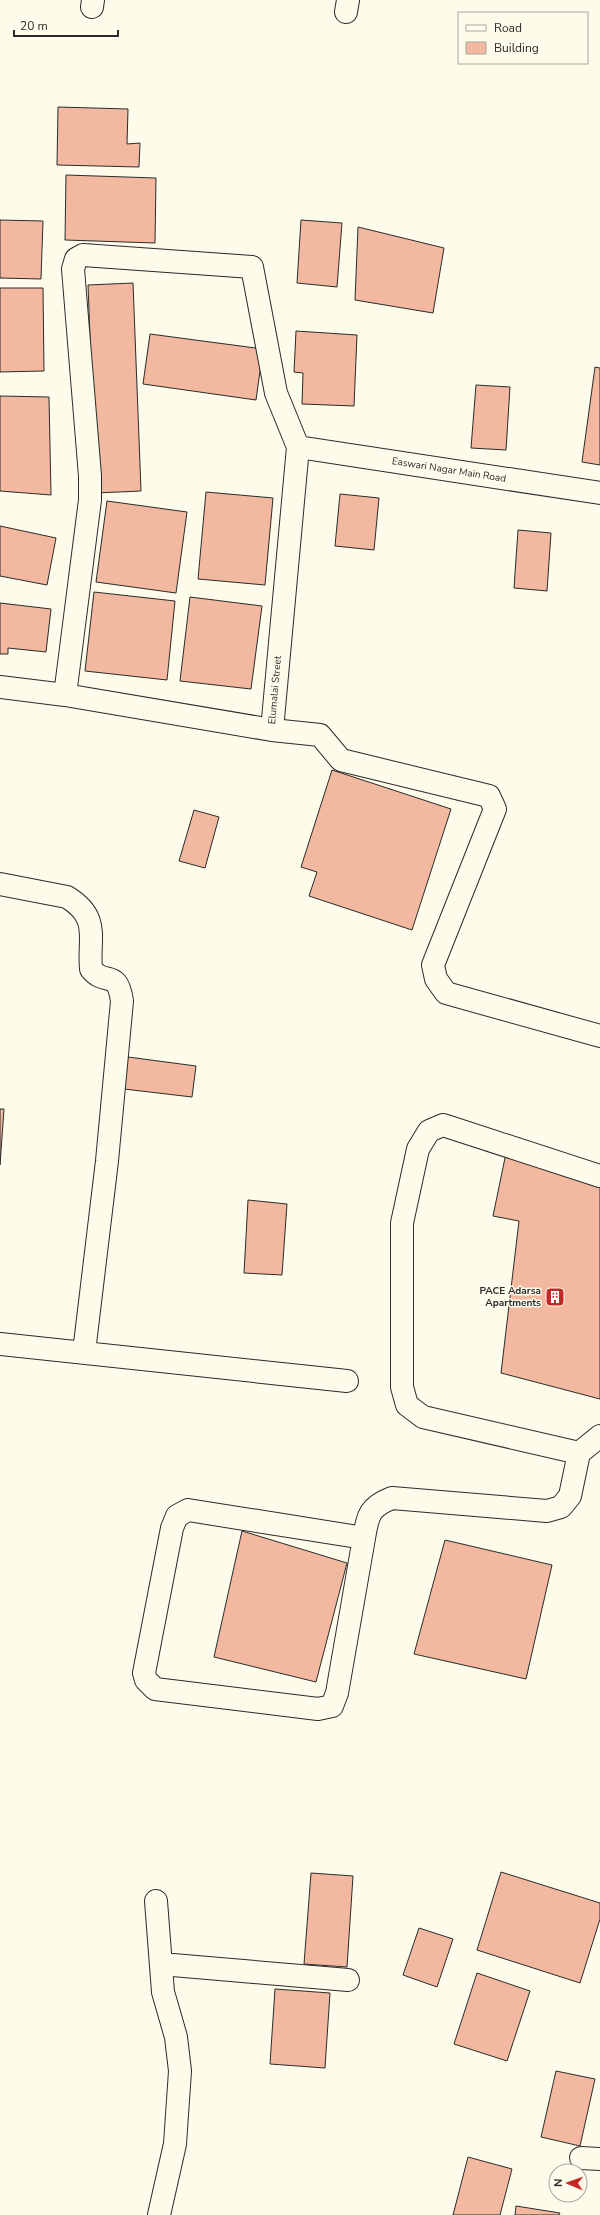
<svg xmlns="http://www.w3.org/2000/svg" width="600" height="2215" font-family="'Nunito Sans',sans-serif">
<rect width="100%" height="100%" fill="#fdfbea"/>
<!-- building -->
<path fill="#f2b8a0" stroke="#2b2b2b" d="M 58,107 L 128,109 L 127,144 L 140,143 L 139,167 L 57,165 Z
M 66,175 L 156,178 L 155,243 L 65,240 Z
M 0,220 L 43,221 L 41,279 L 0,278 Z
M 301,220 L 342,223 L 337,287 L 297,283 Z
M 358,227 L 444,248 L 433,313 L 355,300 Z
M 133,283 L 141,491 L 96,493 L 88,285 Z
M 0,288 L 43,288 L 44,371 L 0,372 Z
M 296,331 L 357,335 L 354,406 L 302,404 L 303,373 L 294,372 Z
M 150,334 L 263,349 L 256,400 L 143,384 Z
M 595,367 L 600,368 L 600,465 L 582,462 Z
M 476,385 L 510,387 L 506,450 L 471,448 Z
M 0,396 L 49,397 L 51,495 L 0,491 Z
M 206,492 L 273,498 L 265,585 L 198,579 Z
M 340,494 L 379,498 L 374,550 L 335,546 Z
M 107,501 L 187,512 L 176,593 L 96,582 Z
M 0,526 L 56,538 L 47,585 L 0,576 Z
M 518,530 L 551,533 L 547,591 L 514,588 Z
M 94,592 L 175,601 L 167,680 L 85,671 Z
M 190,597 L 262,606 L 251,689 L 180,681 Z
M 0,603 L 51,609 L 46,652 L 8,648 L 8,654 L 0,654 Z
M 332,770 L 451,809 L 412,930 L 309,896 L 317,872 L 301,867 Z
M 194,810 L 219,817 L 205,868 L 179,861 Z
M 128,1057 L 196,1066 L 192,1097 L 124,1089 Z
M 0,1109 L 4,1109 L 0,1165 Z
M 506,1153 L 600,1183 L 600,1399 L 501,1373 L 519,1221 L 493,1216 Z
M 248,1200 L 287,1204 L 282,1275 L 244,1273 Z
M 242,1531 L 347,1563 L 316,1682 L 214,1657 Z
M 445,1540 L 552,1565 L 526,1679 L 414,1654 Z
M 501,1872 L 600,1903 L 600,1919 L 580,1983 L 477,1950 Z
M 311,1873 L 353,1876 L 347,1967 L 304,1964 Z
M 419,1928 L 453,1939 L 437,1987 L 403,1975 Z
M 477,1973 L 530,1991 L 507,2061 L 454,2044 Z
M 275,1989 L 330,1993 L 325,2068 L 270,2064 Z
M 556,2071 L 595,2079 L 580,2146 L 541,2137 Z
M 468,2157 L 512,2169 L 500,2215 L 453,2215 Z
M 516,2206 L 560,2213 L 559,2215 L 515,2215 Z"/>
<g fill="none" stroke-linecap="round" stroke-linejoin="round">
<defs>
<path id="minor" d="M 92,7 L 93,0
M 346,12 L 348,0
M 298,447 L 600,493
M 0,687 L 65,695 L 272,730 L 298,447 L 276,393 L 252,267 L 83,255 L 76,259 L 73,269 L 90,476 L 90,500 L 65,695
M 272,730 L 320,735 L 341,760 L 489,796 L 495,809 L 433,965 L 436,979 L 446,993 L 600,1036
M 0,884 L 67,897 C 101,918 88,938 91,969 C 106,987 117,968 122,1001 L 107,1161 L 84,1352
M 600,1176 L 443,1125 L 429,1131 L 418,1149 L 402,1223 L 402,1387 L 407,1405 L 423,1417 L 579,1453 L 600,1436
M 0,1344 L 347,1381
M 364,1538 L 188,1510 L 177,1516 L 172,1528 L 144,1673 L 146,1680 L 155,1689 L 318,1709 L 332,1706 L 337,1693 L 364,1538 C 368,1515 369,1507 392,1498 L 547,1511 L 561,1507 L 570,1496 L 579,1453
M 156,1901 L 163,1992 L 176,2037 L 180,2071 L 175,2144 L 159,2215
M 161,1964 L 348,1980
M 581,2158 L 600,2159"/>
</defs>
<!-- minor casing -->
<use href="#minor" stroke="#2b2b2b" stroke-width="24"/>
<!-- minor -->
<use href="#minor" stroke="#fdfbea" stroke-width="22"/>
</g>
<!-- icons -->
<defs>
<symbol id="building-square" viewBox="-11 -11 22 22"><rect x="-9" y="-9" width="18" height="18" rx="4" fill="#c62828" stroke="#fdfbea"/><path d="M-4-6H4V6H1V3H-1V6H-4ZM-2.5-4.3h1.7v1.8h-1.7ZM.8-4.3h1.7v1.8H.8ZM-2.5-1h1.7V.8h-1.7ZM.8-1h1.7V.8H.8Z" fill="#fff"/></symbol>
</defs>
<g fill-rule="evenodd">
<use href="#building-square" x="544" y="1286" width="22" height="22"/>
</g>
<g text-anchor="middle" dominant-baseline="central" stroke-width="3" stroke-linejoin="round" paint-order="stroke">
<!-- street labels -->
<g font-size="10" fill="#2b2b2b" stroke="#fdfbea">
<text transform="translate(449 470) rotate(9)">Easwari Nagar Main Road</text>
<text transform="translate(275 690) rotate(-85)">Elumalai Street</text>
</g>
<!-- poi labels -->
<g font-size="10" font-weight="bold" fill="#2b2b2b" stroke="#fdfbea" text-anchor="end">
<text x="541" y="1291">PACE Adarsa<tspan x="541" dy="12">Apartments</tspan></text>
</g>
</g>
<!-- legend -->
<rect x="458" y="12" width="130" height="52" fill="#fdfbea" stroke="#a9a89e"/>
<rect x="466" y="25" width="20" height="6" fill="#fdfbea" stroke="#a9a89e"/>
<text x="494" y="32" font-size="12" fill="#2b2b2b">Road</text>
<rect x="466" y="42" width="20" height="12" fill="#f2b8a0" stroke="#a9a89e"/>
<text x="494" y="52" font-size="12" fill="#2b2b2b">Building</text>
<!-- north arrow -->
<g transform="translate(568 2183) rotate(272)"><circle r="19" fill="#fdfbea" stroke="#a9a89e"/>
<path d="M0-3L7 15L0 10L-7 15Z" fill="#c62828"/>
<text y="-6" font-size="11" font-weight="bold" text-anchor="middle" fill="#2b2b2b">N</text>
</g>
<!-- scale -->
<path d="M14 30v6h104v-6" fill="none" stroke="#2b2b2b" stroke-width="2"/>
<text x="20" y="30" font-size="12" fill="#2b2b2b" stroke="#fdfbea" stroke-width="3" paint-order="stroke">20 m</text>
</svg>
